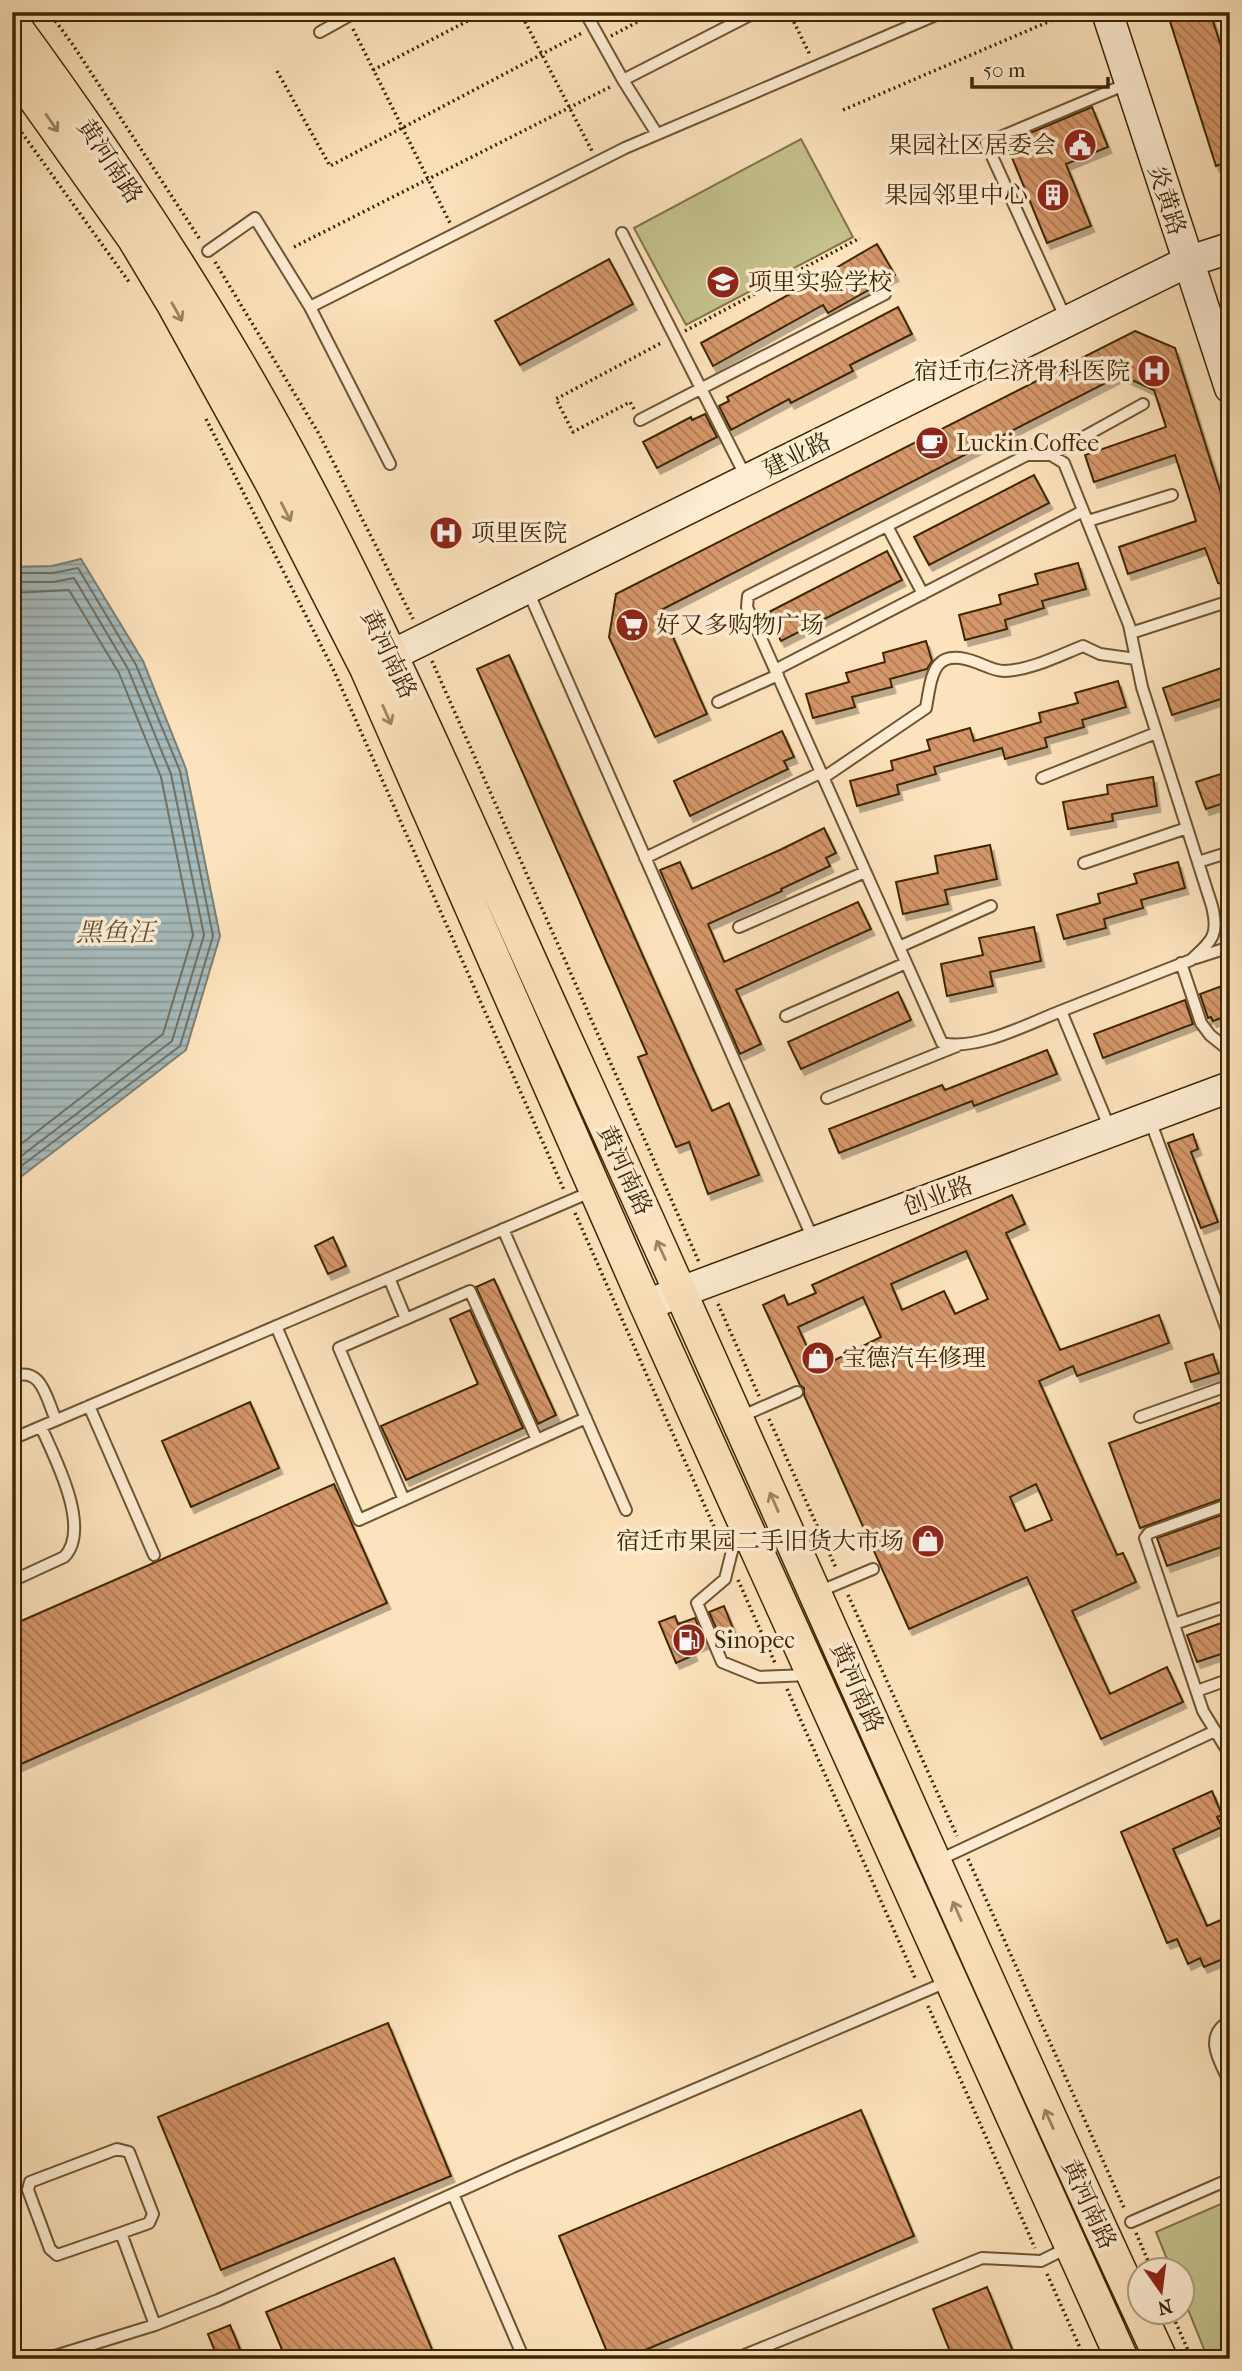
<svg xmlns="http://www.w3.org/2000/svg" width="1242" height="2371" font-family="'IM FELL French Canon','Noto Serif SC',serif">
<defs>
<pattern id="water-rules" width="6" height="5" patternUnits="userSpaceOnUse" patternTransform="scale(1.75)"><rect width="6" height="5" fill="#a6bbbd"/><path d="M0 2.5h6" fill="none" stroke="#899897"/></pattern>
<pattern id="building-back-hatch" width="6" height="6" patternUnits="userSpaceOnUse" patternTransform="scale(1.75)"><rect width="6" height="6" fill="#d5976b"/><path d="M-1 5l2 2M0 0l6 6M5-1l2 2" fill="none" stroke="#ae7b56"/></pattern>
<filter id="shadow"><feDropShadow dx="3.5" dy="6" stdDeviation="0" flood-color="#0004"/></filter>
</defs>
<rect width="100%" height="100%" fill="#fde3bd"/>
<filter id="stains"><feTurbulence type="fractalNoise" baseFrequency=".00286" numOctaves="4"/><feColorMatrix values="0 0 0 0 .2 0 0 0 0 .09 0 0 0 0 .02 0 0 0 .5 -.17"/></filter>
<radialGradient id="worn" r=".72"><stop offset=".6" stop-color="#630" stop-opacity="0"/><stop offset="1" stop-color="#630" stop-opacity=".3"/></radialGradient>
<!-- green -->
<path fill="#c5c28d" stroke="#827448" stroke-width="2" d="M 801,139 L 853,237 L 686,325 L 634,228 Z
M 1230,2200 L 1230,2359 L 1208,2359 L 1183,2297 L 1182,2270 L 1171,2269 L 1156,2232 Z"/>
<!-- water -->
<path fill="url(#water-rules)" stroke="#7c7f73" stroke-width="2" d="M 81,559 L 143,661 L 186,769 L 220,936 L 186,1050 L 22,1176 L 12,1181 L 12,567 L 52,566 Z"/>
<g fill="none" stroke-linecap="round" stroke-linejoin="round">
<!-- shore -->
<path stroke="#727060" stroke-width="2" d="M 12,573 L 53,573 L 78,568 L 136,665 L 180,771 L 213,936 L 180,1046 L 12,1173
M 12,582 L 53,582 L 74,578 L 128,669 L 171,774 L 204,935 L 172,1041 L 12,1163
M 12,593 L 69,590 L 119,673 L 161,777 L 193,935 L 163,1034 L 12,1151"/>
</g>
<!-- building -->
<path fill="url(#building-back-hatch)" stroke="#3e2603" stroke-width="2" fill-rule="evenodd" filter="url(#shadow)" d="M 1167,12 L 1210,12 L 1230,74 L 1230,161 L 1216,166 Z
M 1092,107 L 1108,147 L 1066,164 L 1091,226 L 1047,243 L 1006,143 Z
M 877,244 L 895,275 L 828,313 L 823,305 L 713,366 L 701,343 L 810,283 Z
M 609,259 L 633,304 L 520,365 L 495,321 Z
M 898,307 L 912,334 L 850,365 L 853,371 L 791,403 L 789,399 L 731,430 L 719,406 L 729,401 L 727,397 Z
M 1135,331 L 1175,348 L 1230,522 L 1230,586 L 1218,583 L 1205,548 L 1128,574 L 1119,547 L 1196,521 L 1175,455 L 1094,482 L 1085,455 L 1166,427 L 1154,390 L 1121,375 L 661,610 L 707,714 L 655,737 L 609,637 L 616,594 Z
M 705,414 L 717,437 L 657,468 L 643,442 L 691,417 L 692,420 Z
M 1034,475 L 1049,503 L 929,565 L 914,537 Z
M 887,551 L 902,580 L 781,641 L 767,613 Z
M 1078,563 L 1086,589 L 1042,601 L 1044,608 L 1005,620 L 1007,629 L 965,640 L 959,615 L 1001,604 L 999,595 L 1038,584 L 1035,574 Z
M 926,641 L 932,661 L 927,669 L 890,679 L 892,687 L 852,697 L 855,707 L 813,718 L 806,694 L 849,682 L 846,673 L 885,662 L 883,653 Z
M 509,655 L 712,1111 L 729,1103 L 759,1175 L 708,1194 L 689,1142 L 676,1147 L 638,1057 L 647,1054 L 477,669 Z
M 1230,665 L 1230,696 L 1172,715 L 1163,688 Z
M 1118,681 L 1126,707 L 1082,720 L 1084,727 L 1045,738 L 1047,747 L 1005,759 L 1002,748 L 934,767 L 936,774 L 897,785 L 899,794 L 857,806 L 850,781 L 893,770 L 891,761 L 930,750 L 927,740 L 970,728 L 974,741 L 1041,722 L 1039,713 L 1078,703 L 1075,693 Z
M 782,731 L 794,757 L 784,761 L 788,769 L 690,816 L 674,781 Z
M 1230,771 L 1230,801 L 1206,809 L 1196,782 Z
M 1153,777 L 1157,806 L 1112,814 L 1113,821 L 1068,829 L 1063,802 L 1108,794 L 1107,785 Z
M 824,828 L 836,853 L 826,858 L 830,866 L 781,889 L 782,891 L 708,924 L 724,962 L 858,902 L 871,929 L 736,990 L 761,1044 L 740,1054 L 660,870 L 680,862 L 692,889 L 782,849 Z
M 990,845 L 997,879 L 945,890 L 948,904 L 903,914 L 896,882 L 938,873 L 935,856 Z
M 1178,862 L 1185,888 L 1141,900 L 1143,908 L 1104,919 L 1106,928 L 1064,939 L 1057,915 L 1100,903 L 1098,894 L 1137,883 L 1134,874 Z
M 1034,927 L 1041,961 L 990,972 L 993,986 L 947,996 L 941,964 L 983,955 L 979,938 Z
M 1230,983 L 1230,1015 L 1213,1021 L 1211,1017 L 1208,1018 L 1200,994 Z
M 898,992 L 911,1020 L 801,1069 L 788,1042 Z
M 1185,1000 L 1193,1024 L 1103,1058 L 1094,1034 Z
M 1047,1050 L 1057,1074 L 974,1106 L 972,1101 L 839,1153 L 829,1129 L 942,1085 L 945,1090 Z
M 1193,1134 L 1198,1149 L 1191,1152 L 1218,1222 L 1201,1228 L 1168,1143 Z
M 1012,1195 L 1025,1224 L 1006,1233 L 1060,1350 L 1159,1315 L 1169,1343 L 1077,1376 L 1073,1366 L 1039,1381 L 1117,1555 L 1123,1553 L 1136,1582 L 1072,1611 L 1110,1694 L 1167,1667 L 1183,1702 L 1101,1739 L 1027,1577 L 909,1629 L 804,1395 L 804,1388 L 800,1385 L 763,1305 L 784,1295 L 788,1305 L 816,1293 L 812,1285 ZM 966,1251 L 988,1299 L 955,1314 L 944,1291 L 902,1310 L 891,1284 ZM 863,1297 L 881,1337 L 817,1369 L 798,1327 ZM 1036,1484 L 1052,1520 L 1025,1531 L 1010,1497 Z
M 333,1237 L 346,1266 L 328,1274 L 315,1246 Z
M 494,1279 L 556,1415 L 538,1424 L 476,1287 Z
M 470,1310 L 523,1428 L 406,1480 L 381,1426 L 478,1384 L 450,1319 Z
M 1213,1354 L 1219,1373 L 1191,1382 L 1185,1363 Z
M 1230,1399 L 1230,1496 L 1140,1528 L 1109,1443 Z
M 250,1402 L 279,1468 L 191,1507 L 162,1441 Z
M 334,1484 L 387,1603 L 12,1768 L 12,1625 Z
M 1230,1512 L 1230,1544 L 1167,1566 L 1157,1538 Z
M 724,1606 L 734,1631 L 720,1637 L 709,1612 Z
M 675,1616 L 678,1624 L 695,1618 L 705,1643 L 691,1648 L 694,1655 L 676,1663 L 659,1622 Z
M 1230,1620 L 1230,1651 L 1197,1662 L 1187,1635 Z
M 1212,1791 L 1222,1815 L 1217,1817 L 1222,1827 L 1173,1849 L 1207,1926 L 1230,1916 L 1230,1956 L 1204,1967 L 1200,1958 L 1188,1964 L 1177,1939 L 1167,1943 L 1121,1832 Z
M 388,2023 L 451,2176 L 221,2270 L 158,2117 Z
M 861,2110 L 914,2236 L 624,2359 L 610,2359 L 559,2236 Z
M 394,2258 L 436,2359 L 286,2359 L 266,2312 Z
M 987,2287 L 1016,2359 L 953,2359 L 933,2309 Z
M 230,2325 L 244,2359 L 218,2359 L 208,2334 Z"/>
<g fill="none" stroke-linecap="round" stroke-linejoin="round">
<defs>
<path id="lane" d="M 585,12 L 623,80 L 756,12
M 320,32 L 356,12
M 623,80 L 657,134
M 622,233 L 746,477
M 208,251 L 255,218 L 310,307 L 390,464
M 310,307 L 625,148 L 943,12
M 1066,319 L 986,143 L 1129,83
M 640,420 L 885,294
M 1051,455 L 1143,404
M 1088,521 L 1172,495
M 887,526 L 923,594
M 528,591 L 813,1239
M 1131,633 L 1230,601
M 775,670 L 1083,511
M 718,702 L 778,675
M 823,778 L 926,708 C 932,672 934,646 978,663 C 986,666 995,671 1004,671 C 1031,670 1058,656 1083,646 L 1100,654 L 1136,659
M 1042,778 L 1156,733
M 645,858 L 820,773
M 1198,862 L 1230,852
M 1084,863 L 1187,828
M 739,927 L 865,872
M 899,947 L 991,906
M 1196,958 L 1230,947
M 1181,963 L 1201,1023 L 1210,1035 L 1230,1051
M 1061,1011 C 1028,1024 977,1051 942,1043 L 747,607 L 748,596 L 1027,455 L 1051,455 L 1064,463 L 1129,625 L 1142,687 L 1212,906 C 1219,935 1213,940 1191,960 L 1061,1011 L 1110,1129
M 786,1016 L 906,963
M 827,1098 L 957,1046
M 1150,1120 L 1230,1338
M 503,1229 L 626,1510
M 389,1278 L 406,1319
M 276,1326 L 359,1520 L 586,1418
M 12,1377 C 42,1365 46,1398 56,1420
M 89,1406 L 154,1555
M 740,1417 L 797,1392
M 1140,1417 L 1230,1385
M 12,1439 L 593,1191
M 404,1500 L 339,1348 L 470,1291 L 537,1440
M 1230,1504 L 1149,1533 L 1145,1538 L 1203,1711 L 1230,1755
M 738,1527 L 725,1579 L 697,1603 L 722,1662 L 759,1677 L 808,1675
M 12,1581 L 64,1557 C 92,1529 55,1458 41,1427
M 818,1592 L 873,1569
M 1174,1624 L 1230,1605
M 1197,1691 L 1230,1679
M 939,1860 L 1215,1731
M 1230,2021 C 1202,2036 1220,2062 1230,2083
M 453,2194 L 524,2359
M 1131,2222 L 1230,2179
M 121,2233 L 57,2255 L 50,2249 L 28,2190 L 30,2182 L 117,2149 L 129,2152 L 153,2214 L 149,2223 L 121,2233 L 155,2325
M 45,2359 L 155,2325 L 218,2300 L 515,2166 L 949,1981
M 735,2359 L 982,2258 L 1041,2261 L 1069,2247"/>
<path id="secondary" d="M 1107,12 L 1230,388
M 368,667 L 1187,262 L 1230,248
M 646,1305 L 1230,1087"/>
<path id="primary" d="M 12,22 C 103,146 188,273 263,406 C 383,619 477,846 579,1068 C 775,1498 962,1931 1161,2359
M 12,67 L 134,239 L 173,304 L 272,484 L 366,668 L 646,1305 L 1122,2359"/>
</defs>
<!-- lane casing -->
<use href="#lane" stroke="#6e5532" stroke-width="14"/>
<!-- secondary casing -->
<use href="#secondary" stroke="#3e2603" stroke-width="33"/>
<!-- primary casing -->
<use href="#primary" stroke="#3e2603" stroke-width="35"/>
<!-- path -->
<path stroke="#3e2603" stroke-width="3.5" stroke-dasharray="2 3.5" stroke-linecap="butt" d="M 49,12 L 73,45 L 201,241
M 520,12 L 592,151
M 789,12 L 810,55
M 353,29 L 450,223
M 611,36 L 656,12
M 373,70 L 485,12
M 277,71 L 330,166 L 582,33
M 843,110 L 1071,12
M 12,119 L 129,282
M 294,247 L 612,86
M 215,262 L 319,434 L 413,619
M 685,331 L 860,238
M 634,409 L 630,402 L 573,432 L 556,399 L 663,342
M 206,419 L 334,671 L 564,1190
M 432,661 L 699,1262
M 575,1213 L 719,1538
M 718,1304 L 759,1396
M 769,1419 L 836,1568
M 738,1580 L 775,1663
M 848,1595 L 957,1836
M 787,1689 L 916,1980
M 968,1859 L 1125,2210
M 928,2006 L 1035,2248
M 1136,2233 L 1152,2270
M 1047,2274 L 1085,2359
M 1171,2312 L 1192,2359"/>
<!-- lane -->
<use href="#lane" stroke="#feedd4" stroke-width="10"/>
<!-- secondary -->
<use href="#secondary" stroke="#feedd4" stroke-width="30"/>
<!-- primary -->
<use href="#primary" stroke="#fde3bd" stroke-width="32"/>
</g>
<!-- one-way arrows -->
<defs><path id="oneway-shaft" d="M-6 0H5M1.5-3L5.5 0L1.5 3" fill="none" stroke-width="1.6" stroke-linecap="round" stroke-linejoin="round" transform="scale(1.75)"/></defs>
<g stroke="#9e8460">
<use href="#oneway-shaft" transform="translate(52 123) rotate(55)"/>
<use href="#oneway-shaft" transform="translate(177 312) rotate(61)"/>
<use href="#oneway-shaft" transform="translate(286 512) rotate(63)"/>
<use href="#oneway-shaft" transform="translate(387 715) rotate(66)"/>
<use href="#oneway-shaft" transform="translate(661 1250) rotate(-115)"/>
<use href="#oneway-shaft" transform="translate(774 1502) rotate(-114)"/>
<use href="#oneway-shaft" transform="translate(957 1911) rotate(-114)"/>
<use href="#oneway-shaft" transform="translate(1049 2119) rotate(-114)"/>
</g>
<!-- icons -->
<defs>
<symbol id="civic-disc" viewBox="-11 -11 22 22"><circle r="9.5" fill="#8f2418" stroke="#feedd4"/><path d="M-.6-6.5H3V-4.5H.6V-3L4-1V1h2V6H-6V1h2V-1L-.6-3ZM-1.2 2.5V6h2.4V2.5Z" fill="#fff"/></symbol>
<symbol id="building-disc" viewBox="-11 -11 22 22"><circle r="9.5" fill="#8f2418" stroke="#feedd4"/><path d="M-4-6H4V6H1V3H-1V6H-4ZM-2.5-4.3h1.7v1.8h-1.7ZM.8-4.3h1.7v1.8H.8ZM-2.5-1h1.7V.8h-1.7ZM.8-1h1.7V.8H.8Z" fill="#fff"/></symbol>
<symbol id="school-disc" viewBox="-11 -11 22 22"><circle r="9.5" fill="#8f2418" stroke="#feedd4"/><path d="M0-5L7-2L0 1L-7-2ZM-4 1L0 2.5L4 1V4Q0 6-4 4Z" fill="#fff"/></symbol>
<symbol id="hospital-disc" viewBox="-11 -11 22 22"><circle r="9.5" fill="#8f2418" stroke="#feedd4"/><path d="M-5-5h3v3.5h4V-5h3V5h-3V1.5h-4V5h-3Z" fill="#fff"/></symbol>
<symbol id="cafe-disc" viewBox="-11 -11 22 22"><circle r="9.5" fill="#8f2418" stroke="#feedd4"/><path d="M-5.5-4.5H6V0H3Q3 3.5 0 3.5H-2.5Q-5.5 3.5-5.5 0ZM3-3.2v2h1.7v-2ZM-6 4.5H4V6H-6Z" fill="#fff"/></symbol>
<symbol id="supermarket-disc" viewBox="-11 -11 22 22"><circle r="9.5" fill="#8f2418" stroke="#feedd4"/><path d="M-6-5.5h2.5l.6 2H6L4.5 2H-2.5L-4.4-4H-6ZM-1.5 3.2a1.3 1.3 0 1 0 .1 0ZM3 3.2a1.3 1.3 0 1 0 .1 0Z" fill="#fff"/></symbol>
<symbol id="shop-disc" viewBox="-11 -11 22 22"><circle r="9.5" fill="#8f2418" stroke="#feedd4"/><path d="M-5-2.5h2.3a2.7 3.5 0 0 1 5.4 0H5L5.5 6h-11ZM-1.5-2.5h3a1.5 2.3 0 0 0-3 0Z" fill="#fff"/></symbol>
<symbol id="fuel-disc" viewBox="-11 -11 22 22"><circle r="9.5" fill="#8f2418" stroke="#feedd4"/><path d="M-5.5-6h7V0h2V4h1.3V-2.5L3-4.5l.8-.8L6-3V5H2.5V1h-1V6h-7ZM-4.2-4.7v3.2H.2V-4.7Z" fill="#fff"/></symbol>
</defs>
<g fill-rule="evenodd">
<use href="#civic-disc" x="1061" y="126" width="38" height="38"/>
<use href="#building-disc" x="1034" y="176" width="38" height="38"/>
<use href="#school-disc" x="704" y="263" width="38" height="38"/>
<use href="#hospital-disc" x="1135" y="352" width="38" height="38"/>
<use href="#cafe-disc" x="913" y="424" width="38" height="38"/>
<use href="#hospital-disc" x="427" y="514" width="38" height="38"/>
<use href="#supermarket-disc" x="613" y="606" width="38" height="38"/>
<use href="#shop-disc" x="799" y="1339" width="38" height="38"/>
<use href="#shop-disc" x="909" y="1522" width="38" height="38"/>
<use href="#fuel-disc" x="670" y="1621" width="38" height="38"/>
</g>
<g text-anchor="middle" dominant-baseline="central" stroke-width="7" stroke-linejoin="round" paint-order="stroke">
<!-- poi labels -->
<g font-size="24" fill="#3e2603" stroke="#feedd4" text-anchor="start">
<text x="1056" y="145" text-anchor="end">果园社区居委会</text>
<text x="1028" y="195" text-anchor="end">果园邻里中心</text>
<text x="748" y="282">项里实验学校</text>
<text x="1130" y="371" text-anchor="end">宿迁市仁济骨科医院</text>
<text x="956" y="443">Luckin Coffee</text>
<text x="471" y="533">项里医院</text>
<text x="656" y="625">好又多购物广场</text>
<text x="842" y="1358">宝德汽车修理</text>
<text x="904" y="1541" text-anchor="end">宿迁市果园二手旧货大市场</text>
<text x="714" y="1640">Sinopec</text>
</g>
<!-- street labels -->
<g font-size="24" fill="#3e2603" stroke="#feedd4">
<text transform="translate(110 161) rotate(56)">黄河南路</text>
<text transform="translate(1167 200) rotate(72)">炎黄路</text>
<text transform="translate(797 455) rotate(-26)">建业路</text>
<text transform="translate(389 654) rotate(64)">黄河南路</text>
<text transform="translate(625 1170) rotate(65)">黄河南路</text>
<text transform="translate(938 1196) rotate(-20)">创业路</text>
<text transform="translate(857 1687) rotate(66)">黄河南路</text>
<text transform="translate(1089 2204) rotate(65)">黄河南路</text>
</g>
<!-- water labels -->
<g font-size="26" font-style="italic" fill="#5d533b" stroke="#feedd4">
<text x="115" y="932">黑鱼汪</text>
</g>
</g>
<!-- margin -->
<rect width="1242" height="2371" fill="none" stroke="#fde3bd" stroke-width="42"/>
<rect x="14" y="14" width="1214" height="2343" fill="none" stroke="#3e2603" stroke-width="3.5"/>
<rect x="21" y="21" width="1200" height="2329" fill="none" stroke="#3e2603" stroke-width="2"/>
<!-- north arrow -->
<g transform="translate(1161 2291) rotate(166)"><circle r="33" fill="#feedd4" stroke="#b19d80" stroke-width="2"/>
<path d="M0-5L12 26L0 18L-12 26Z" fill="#8f2418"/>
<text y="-10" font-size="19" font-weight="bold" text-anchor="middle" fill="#3e2603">N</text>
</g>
<!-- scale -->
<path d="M972 77v10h136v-10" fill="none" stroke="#3e2603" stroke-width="3.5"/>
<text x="983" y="77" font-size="21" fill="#3e2603" stroke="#feedd4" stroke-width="5" paint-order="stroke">50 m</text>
<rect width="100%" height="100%" filter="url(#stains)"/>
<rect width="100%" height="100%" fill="url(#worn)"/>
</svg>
